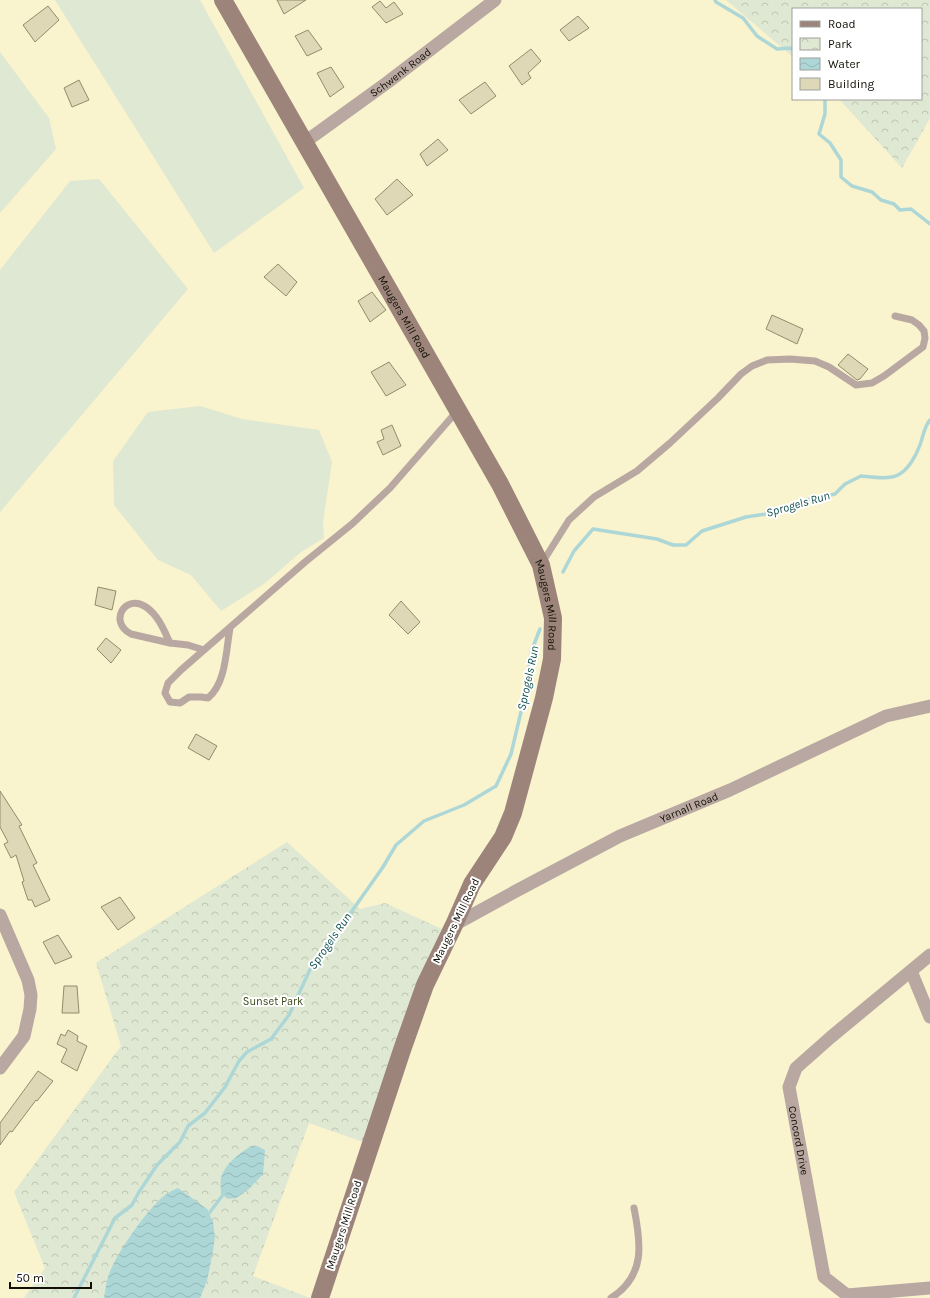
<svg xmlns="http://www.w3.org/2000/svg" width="930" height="1298" font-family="Karla,sans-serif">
<defs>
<pattern id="park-crowns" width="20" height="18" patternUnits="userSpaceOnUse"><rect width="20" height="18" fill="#dfe8d2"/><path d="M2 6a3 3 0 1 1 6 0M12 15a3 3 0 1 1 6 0" fill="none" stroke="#bec6b3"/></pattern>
<pattern id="water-waves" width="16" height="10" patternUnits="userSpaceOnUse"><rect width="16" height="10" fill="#add7d7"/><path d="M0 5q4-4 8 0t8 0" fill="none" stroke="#94b8b7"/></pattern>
</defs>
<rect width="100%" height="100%" fill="#f9f3ce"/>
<!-- green -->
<path fill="#dfe8d2" d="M 55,0 L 200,0 L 304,188 L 214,253 Z
M 0,52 L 49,118 L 56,149 L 0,213 Z
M 99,179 L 188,289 L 0,512 L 0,270 L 70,181 Z
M 200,406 L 242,419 L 319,430 L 332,462 L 323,522 L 324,538 L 301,552 L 264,584 L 221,611 L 191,575 L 158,560 L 114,505 L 113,461 L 148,412 Z"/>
<!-- park -->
<path fill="url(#park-crowns)" d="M 726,0 L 930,0 L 930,118 L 902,168 L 839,99 L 921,99 L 921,9 L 793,9 L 793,57 Z
M 287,842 L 360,909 L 385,903 L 444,930 L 363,1142 L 309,1123 L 253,1276 L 310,1298 L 24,1298 L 45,1268 L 14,1192 L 121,1046 L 96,963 Z"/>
<!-- water -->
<path fill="url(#water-waves)" d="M 251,1146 L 257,1146 L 265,1150 L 263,1174 L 249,1189 L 236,1198 L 228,1199 L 221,1194 C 221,1189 220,1183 221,1178 C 225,1163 239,1154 251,1146 Z
M 178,1188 L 207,1209 L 213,1222 L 215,1237 L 213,1251 L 207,1281 L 200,1298 L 104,1298 C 105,1291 106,1284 108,1277 C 115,1255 147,1209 165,1195 C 169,1192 173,1190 178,1188 Z"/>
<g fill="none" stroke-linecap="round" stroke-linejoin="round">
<!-- stream -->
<path stroke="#add7d7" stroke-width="3.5" d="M 715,0 L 716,2 L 743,18 L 757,36 L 777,49 L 791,48 L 793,49
M 825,99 L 825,114 L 819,134 L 830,143 L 841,160 L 841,177 L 852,186 L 872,192 L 881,200 L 894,204 L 900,210 L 911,209 L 930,224
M 563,572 L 574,551 L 593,529 L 657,539 L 673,545 L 686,545 L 702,531 L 746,517 L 780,512 L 806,500 L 835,494 L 845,484 L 861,476 C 871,477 889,480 898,475 C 908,470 916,456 920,445 C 923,437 924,427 930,420
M 207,1216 L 225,1192
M 74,1298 L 115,1218 L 132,1205 L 139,1192 L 157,1165 L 180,1142 L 188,1126 L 205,1113 L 225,1087 L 239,1061 L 247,1052 L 271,1039 L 289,1015 L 313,963 L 321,955 L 383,867 L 396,845 L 424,821 L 464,805 L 496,786 L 511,754 L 525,695 L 531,652 L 540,629"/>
</g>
<!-- building -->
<path fill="#ded8b7" stroke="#928c6a" d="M 277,0 L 306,0 L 284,14 Z
M 380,1 L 386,8 L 394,2 L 403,14 L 386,23 L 372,7 Z
M 48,6 L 59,20 L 35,42 L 23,25 Z
M 578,16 L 589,28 L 569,41 L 560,30 Z
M 308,30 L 322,49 L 307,56 L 295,36 Z
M 531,49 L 541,61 L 528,73 L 531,78 L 522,85 L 509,66 Z
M 331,67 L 344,87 L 330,97 L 317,73 Z
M 79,80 L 89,100 L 72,107 L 64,88 Z
M 485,82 L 496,96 L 471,114 L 459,100 Z
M 438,139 L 448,150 L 427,166 L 420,154 Z
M 397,179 L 413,195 L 387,215 L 375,199 Z
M 278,264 L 297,282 L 286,296 L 264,277 Z
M 372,292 L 386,310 L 370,322 L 358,301 Z
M 772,315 L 803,329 L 797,344 L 766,329 Z
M 848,354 L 868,369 L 860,379 L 857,380 L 838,365 Z
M 389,362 L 406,385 L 386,396 L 371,372 Z
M 392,425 L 401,446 L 383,455 L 377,442 L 384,439 L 381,430 Z
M 98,587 L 116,591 L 112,610 L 95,605 Z
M 401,601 L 420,622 L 408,634 L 389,615 Z
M 106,638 L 121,650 L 111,663 L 97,649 Z
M 196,734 L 217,746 L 209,760 L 188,748 Z
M 0,791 L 22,825 L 19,826 L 37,863 L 33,865 L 50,900 L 35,907 L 32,900 L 28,900 L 22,882 L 24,881 L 16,855 L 11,858 L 4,844 L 8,842 L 0,827 Z
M 120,897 L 135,918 L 118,930 L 101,907 Z
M 58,935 L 72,957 L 55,964 L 43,942 Z
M 64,986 L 77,986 L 79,1013 L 62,1013 Z
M 68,1030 L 78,1036 L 77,1041 L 87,1046 L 77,1071 L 61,1062 L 67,1049 L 57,1044 L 61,1034 L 65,1036 Z
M 38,1071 L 53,1081 L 37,1101 L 36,1100 L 12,1132 L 10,1131 L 0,1145 L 0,1123 Z"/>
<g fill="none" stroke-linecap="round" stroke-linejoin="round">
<!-- lane -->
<path stroke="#b9a8a1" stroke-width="7" d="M 542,563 L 569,520 L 594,497 L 637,471 L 670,443 L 718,398 L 741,374 L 752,366 L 767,360 L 790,359 L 815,361 L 829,367 L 856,385 L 872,383 L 884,376 L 923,347 L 925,338 L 924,331 L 919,325 L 912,320 L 895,316
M 230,628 C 226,650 226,684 208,698 L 201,697 L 189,697 L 180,703 L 170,702 L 165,693 L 168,683 L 181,670 L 305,562 L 352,524 L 390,488 L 458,410
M 170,643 C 164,630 158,615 146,607 C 125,593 108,622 131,634 L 170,643 L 188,645 L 204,650
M 611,1298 C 646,1276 641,1243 634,1208"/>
<!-- street -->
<g stroke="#b9a8a1" stroke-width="13">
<path id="s1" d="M 305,142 L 388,82 L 495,0"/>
<path d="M 0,915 L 28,980 L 31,995 L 30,1009 L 24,1036 L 0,1068"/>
<path id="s2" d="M 454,925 L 516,891 L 620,836 L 730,790 L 886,716 L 930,706"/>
<path id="s3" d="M 930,955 L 831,1037 L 796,1068 L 789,1087 L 824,1277 L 847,1295 L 930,1288"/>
<path d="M 911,971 L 930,1017"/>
</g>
<!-- secondary -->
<path stroke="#9c847b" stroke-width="18" id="s4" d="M 223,0 L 500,484 L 541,565 L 553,618 L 552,659 L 544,698 L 513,813 L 503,837 L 472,884 L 454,925 L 425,985 L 402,1050 L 320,1298"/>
</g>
<g text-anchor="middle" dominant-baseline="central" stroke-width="4" stroke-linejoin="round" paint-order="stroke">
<!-- street labels -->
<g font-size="11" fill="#121004" stroke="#fff">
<text stroke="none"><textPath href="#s1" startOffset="118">Schwenk Road</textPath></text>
<text stroke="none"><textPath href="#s4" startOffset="365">Maugers Mill Road</textPath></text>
<text stroke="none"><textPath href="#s4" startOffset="689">Maugers Mill Road</textPath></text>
<text stroke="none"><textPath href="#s2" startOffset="263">Yarnall Road</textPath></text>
<text transform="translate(456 921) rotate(-64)">Maugers Mill Road</text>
<text stroke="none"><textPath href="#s3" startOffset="250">Concord Drive</textPath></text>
<text transform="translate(344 1225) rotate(-72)">Maugers Mill Road</text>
</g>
<!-- park labels -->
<g font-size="11" fill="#384716" stroke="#fff">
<text x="273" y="1001">Sunset Park</text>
</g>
<!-- water labels -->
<g font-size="12" font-style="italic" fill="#104e4f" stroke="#fff">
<text transform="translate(798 504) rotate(-16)">Sprogels Run</text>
<text transform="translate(528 678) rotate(-78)">Sprogels Run</text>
<text transform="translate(330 941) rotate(-55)">Sprogels Run</text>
</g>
</g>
<!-- legend -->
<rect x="792" y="8" width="130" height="92" fill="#ffffff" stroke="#a09f9b"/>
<rect x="800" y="21" width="20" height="6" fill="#9c847b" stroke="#a09f9b"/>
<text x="828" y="28" font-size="12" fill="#121004">Road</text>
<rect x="800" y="38" width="20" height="12" fill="url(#park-crowns)" stroke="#a09f9b"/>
<text x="828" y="48" font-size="12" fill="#121004">Park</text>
<rect x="800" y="58" width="20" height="12" fill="url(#water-waves)" stroke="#a09f9b"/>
<text x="828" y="68" font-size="12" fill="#121004">Water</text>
<rect x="800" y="78" width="20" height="12" fill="#ded8b7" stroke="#a09f9b"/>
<text x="828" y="88" font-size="12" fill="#121004">Building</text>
<!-- scale -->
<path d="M10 1282v6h81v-6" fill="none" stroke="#121004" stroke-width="2"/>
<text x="16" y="1282" font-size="12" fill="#121004" stroke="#ffffff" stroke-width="3" paint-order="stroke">50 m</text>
</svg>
